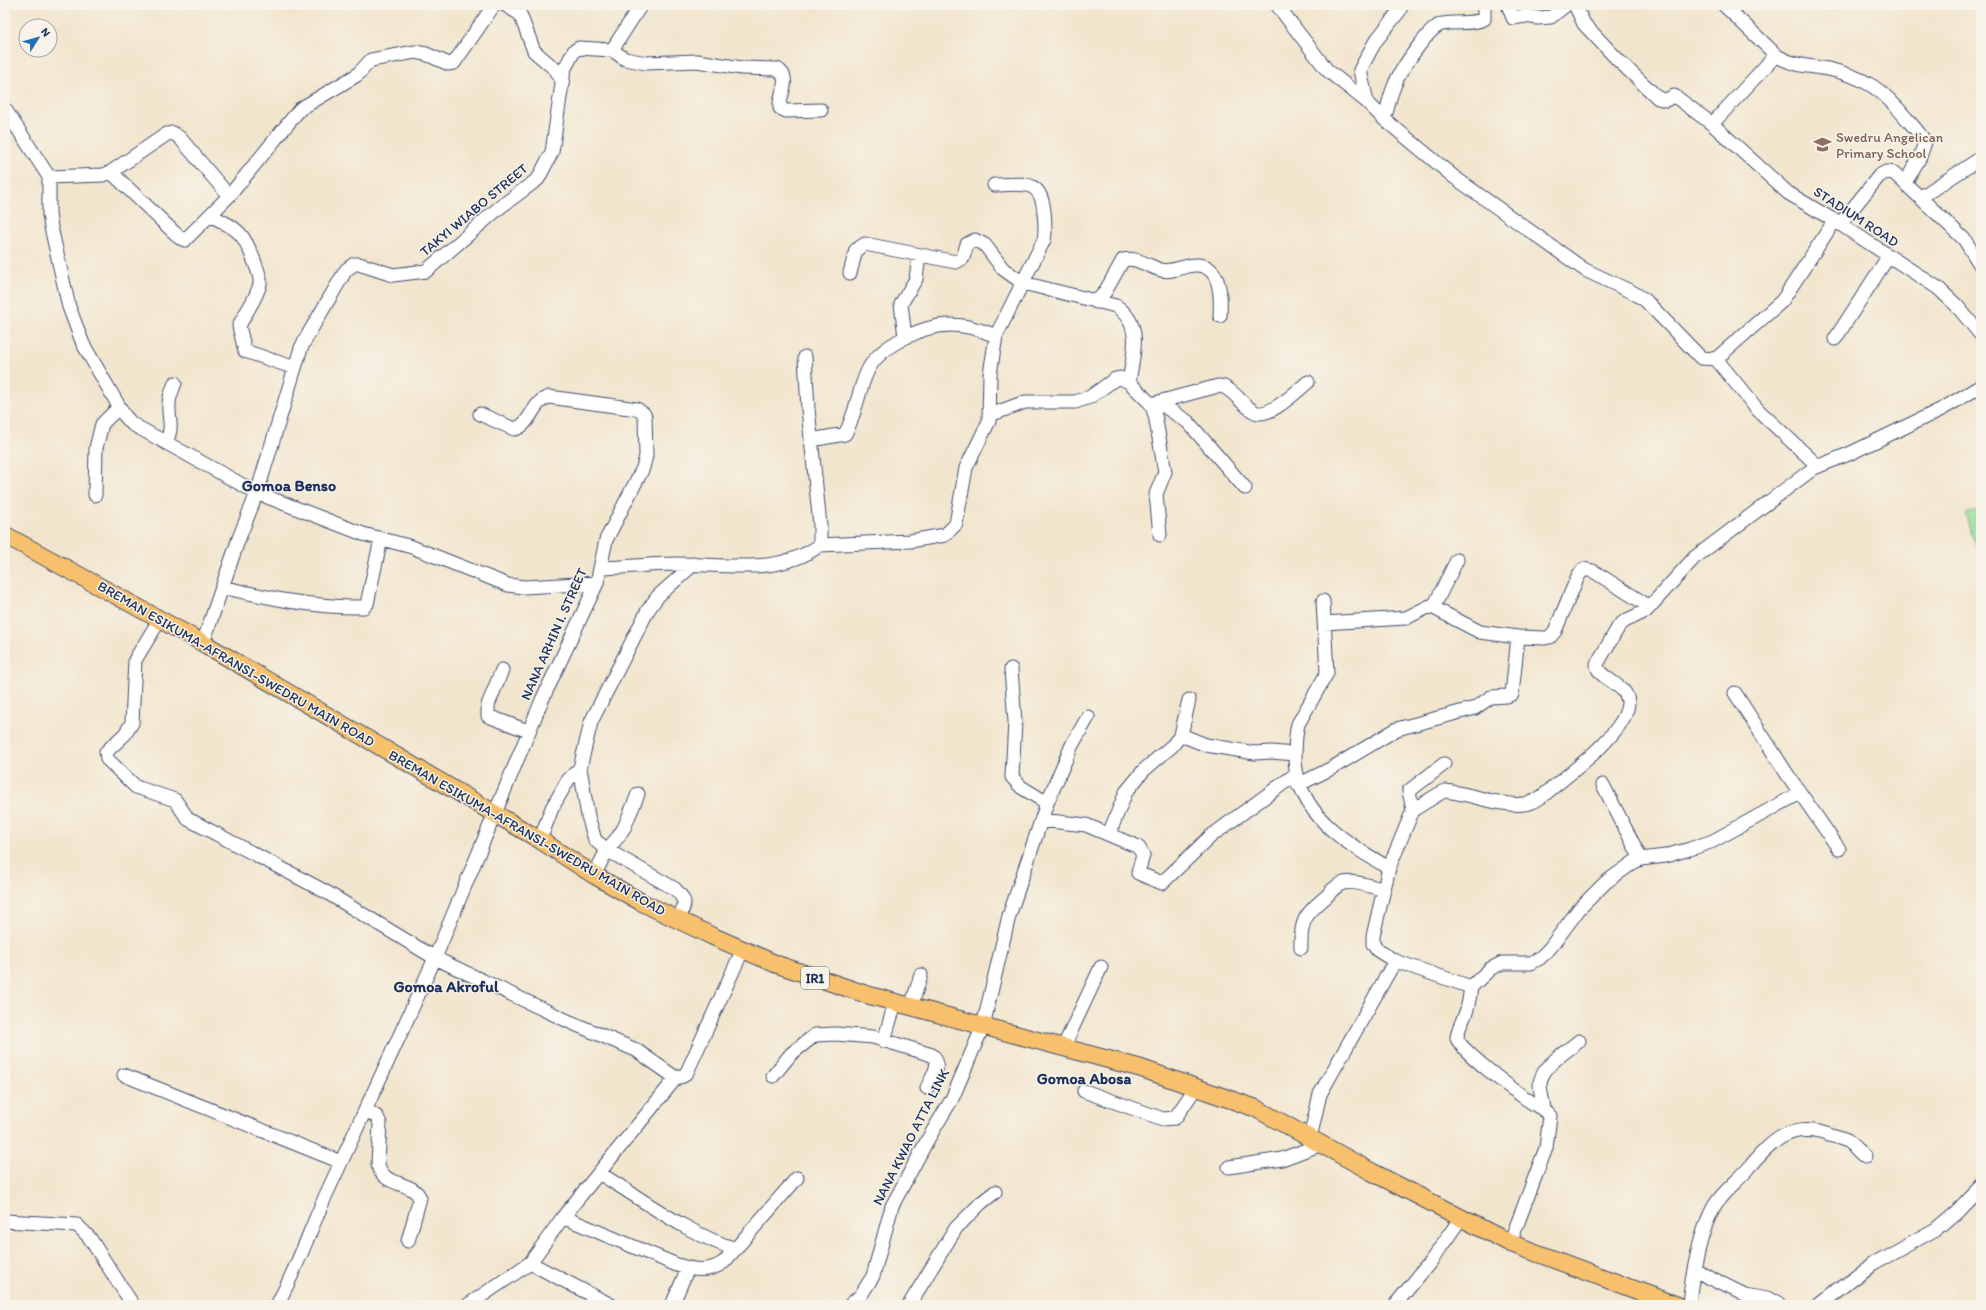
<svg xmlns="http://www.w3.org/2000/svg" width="1986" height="1310" font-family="Itim,sans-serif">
<rect width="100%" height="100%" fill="#f7f3e8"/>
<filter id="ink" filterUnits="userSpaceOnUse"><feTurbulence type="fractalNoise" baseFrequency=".025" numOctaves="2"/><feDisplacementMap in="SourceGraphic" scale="8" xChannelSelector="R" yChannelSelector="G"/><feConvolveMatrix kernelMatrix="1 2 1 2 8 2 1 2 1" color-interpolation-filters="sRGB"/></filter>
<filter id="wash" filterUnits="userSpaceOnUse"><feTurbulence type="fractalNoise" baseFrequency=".012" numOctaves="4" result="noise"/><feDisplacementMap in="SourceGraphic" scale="16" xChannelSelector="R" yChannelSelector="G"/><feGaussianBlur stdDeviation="0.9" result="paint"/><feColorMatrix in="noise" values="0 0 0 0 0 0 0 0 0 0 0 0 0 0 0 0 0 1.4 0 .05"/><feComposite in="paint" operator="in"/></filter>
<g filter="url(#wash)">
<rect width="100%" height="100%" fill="#f2e5cd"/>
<!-- green -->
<path fill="#94df9b" stroke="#58877c" d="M 1981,509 L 1981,561 L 1965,514 Z"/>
</g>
<g filter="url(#ink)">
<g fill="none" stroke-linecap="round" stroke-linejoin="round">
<defs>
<path id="minor" d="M 505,5 L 520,14 L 534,51 L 556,70 L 562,81
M 1277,5 L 1327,70 L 1367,102
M 1508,5 L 1513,18 L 1525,16 L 1538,18 L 1551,17 L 1566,5
M 1575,5 L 1584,24 L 1618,60 L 1658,98 L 1666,100 L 1674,96 L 1676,97 L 1712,124 L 1788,193 L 1840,224 L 1938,288 L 1957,306 L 1981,335
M 1724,5 L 1776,55 C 1792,66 1810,66 1828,69 C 1865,77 1883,90 1906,118 C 1913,126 1920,133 1925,142 L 1920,157 L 1905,183
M 1400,10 L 1375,42 L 1360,70 L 1367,102 L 1384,119 L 1454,177 L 1585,270 L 1634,293 L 1645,300 L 1701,358 L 1716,359 L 1782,301 L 1835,220
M 612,50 L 641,5
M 5,109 L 49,177 L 49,214 L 51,227 L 69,307 L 83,344 L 124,415 L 132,424 L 257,493 L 363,534 L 412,547 L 508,585 L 524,587 L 597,583
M 1384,119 C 1388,108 1390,95 1395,84 C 1400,71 1429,27 1442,24 C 1456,21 1472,25 1484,19 L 1484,5
M 1712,124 L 1776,55
M 111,172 L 180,238 L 185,240 L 229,196 L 300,109 L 357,75 L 371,60 L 415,52 L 426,54 L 449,64 L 454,63 L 494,5
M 49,177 L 103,175 L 111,172 L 167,134 L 173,133 L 180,138 L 229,196
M 1921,197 L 1981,158
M 210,215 C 239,230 243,231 255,263 C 257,269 261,277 260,284 C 257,298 245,313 239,326 L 245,351 L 295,368
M 1840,224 L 1879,176 L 1886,172 L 1894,173 L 1964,239 L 1981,266
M 850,273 L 856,250 L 865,244 L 956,262 L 963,258 L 967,244 L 975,240 L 985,245 L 1003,269 L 1023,283 L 1116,306 C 1144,325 1133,354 1129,382
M 1096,302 L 1105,292 L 1123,260 C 1136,256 1149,267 1161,270 C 1173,273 1184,265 1195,265 C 1222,264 1221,298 1220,316
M 905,337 L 901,304 L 916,279 L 919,256
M 1835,339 L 1888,257
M 1716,359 L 1758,410 L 1818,466
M 1158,402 L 1188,422 L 1245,488
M 1151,404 L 1218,386 L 1224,387 C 1235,392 1242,404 1253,411 C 1267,421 1296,392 1308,382
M 990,415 L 1025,402 L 1075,402 L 1090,397 L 1115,379 L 1120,378 L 1129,382 L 1151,404 L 1155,415 L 1165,472 L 1156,494 L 1160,535
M 811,440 L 845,434 C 856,415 858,390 868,370 C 880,345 924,325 951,325 C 966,325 982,330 996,336
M 166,443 C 174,424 168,422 169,404 C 169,397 173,389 175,383
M 95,495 L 96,448 L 102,424 L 119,407
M 820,545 L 910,541 L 945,535 L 956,524 L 966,468 L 989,421 L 990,374 L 996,336 L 1044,240 C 1046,231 1045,222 1044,212 C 1041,177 1022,185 994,185
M 601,568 C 626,567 652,564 677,564 C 725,564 779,576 820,545 L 820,525 L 808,409 L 805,357
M 222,587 C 268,598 316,608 364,607 L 367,604 L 381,539
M 1323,601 L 1327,673 L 1298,724 C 1295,736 1295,748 1295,760 C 1298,815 1346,843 1389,868
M 1434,606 L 1457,560
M 160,619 L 135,660 L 132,723 L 125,734 L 106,752 L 107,759 L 136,787 L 175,800 L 188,819 L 326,892 L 435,958 L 542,700 L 597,583 L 606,540 L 643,468 L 646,456 L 645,417 L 644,414 L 637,409 L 549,397 C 532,401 531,426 514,429 L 480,414
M 1324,623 L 1406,618 L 1430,606 L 1480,632 L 1518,637 L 1545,638 L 1550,637 L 1555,631 L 1578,576 L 1584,569 L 1593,571 L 1650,607
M 203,643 L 239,538 L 257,493 L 301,348 L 309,333 L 346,270 L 354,264 L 359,264 L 393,275 L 426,271 L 499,208 L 538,179 L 552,152 L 564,70 L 574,51 L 579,48 L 612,50 L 625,59 L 646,63 L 697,61 L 742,68 L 777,69 C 793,78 778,95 780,108 L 786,111 L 821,110
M 502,670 L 488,705 L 488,716 L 528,731
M 1735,693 L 1787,774 L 1839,849
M 1181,735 L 1206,745 L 1255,753 L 1271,752 L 1295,754
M 1444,764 L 1409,791 L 1413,810 L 1389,868 L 1373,936 L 1373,944 L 1377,950 L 1395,961 L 1471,987 L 1490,969 L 1502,963 L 1531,963 L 1540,958 L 1550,948 L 1579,909 L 1606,882 L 1634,862 L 1641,859 L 1665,856 L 1690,849 L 1713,841 L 1800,793
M 580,768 L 588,816 L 595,840 L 607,850 L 675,889 C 688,902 685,904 678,920
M 1298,785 L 1332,768 L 1397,729 L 1475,708 L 1491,697 L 1507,696 L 1512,694 L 1518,637
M 1603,785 L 1641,859
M 1047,803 L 1072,745 L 1088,717
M 1413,810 L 1442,792 L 1445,791 C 1469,793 1501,807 1524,804 C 1537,803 1547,792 1557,784 C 1577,768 1627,730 1628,703 C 1628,683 1597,680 1597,664 L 1619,626 L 1625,621 L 1646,611 L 1694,558 L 1814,468 L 1851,453 L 1942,409 L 1981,386
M 1041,820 L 1086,825 L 1136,846 L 1139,848 L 1143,855 L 1138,873 L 1162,883 L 1211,836 L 1296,774
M 1109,834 L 1126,792 L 1144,770 L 1172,746 L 1181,735 L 1189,700
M 540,840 L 552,808 L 568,780 L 580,768 L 591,722 L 648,610 L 658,596 L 694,564
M 594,875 L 607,850 L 618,837 L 624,828 L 638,794
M 1301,948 C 1300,919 1306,914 1327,896 C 1331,891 1338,884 1344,883 C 1356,880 1372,887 1384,890
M 1471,987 C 1470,994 1469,1002 1467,1009 C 1465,1018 1457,1028 1457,1038 C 1458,1049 1516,1092 1528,1100 C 1536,1106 1544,1108 1550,1116 L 1546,1148 L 1510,1243
M 911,1007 L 921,975
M 884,1041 L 895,1003
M 1063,1048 L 1101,967
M 124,1075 L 341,1162
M 773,1076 L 791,1054 L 815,1035 L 836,1034 L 873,1037 L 932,1055 C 943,1063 931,1078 927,1088
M 1084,1091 L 1163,1119 L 1175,1118 L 1195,1089
M 1544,1109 C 1543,1101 1540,1092 1540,1084 C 1541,1066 1566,1052 1579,1041
M 367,1110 L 377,1117 L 380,1123 L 378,1165 C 384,1188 412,1180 420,1198 L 408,1241
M 1310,1138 L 1320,1094 L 1395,961
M 1229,1167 L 1282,1159 L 1322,1144
M 599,1173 C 640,1198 691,1236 736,1249
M 563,1217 L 677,1265 C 693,1270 709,1273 724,1262 L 797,1178
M 5,1221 L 77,1225 L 89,1237 L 133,1305
M 530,1263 L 611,1305
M 1694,1270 L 1745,1295 L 1766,1299 L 1777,1305
M 277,1305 C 296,1270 309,1233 325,1197 C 362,1117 399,1038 435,958 L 570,1022 L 636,1050 L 676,1078
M 468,1305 L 530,1263 L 563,1217 L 676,1078 L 683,1076 L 687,1072 L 743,949
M 672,1305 L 688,1268
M 850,1305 L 861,1295 L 873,1276 L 892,1206 L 928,1139 L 952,1099 L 983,1026 L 1009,916 L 1047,803 L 1021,787 L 1012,777 L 1015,722 L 1011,669
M 909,1305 L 956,1228 L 981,1203 L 995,1192
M 1395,1305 L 1431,1261 L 1461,1218
M 1689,1305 C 1691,1278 1701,1228 1715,1205 C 1723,1191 1737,1182 1748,1169 C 1772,1140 1792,1120 1832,1136 C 1837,1137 1842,1139 1847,1141 C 1853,1145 1859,1152 1865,1157
M 1820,1305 L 1871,1265 L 1936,1229 L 1956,1212 L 1981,1186"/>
<path id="major" d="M 5,535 L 203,643 L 540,840 L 594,875 L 641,902 L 712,936 L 776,964 L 868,995 L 1140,1068 L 1255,1108 L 1372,1172 L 1510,1243 L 1676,1305"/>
</defs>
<!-- minor casing -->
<use href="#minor" stroke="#3b4a6f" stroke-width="15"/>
<!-- major casing -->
<use href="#major" stroke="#3b4a6f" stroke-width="19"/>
<!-- minor -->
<use href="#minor" stroke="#fff" stroke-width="13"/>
<!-- major -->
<use href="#major" stroke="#f7c06c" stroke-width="17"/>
</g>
</g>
<!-- icons -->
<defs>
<symbol id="school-bare" viewBox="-9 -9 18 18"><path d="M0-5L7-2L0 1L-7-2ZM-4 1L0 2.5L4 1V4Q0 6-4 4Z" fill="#8d6e63" stroke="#f7f3e8" stroke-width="2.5" paint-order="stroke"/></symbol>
</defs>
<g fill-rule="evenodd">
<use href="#school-bare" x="1810" y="132" width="25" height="25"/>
</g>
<g text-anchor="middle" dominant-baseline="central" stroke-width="3" stroke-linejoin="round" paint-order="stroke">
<!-- shield labels -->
<rect fill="#f7f3e8" stroke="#5d6a87" stroke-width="1" x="801" y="967" width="28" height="22" rx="3"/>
<g font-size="13" font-weight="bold" fill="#1b2f5e">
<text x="815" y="978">IR1</text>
</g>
<!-- education labels -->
<g font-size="14" fill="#785e54" stroke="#f7f3e8" text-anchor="start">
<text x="1836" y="137">Swedru Angelican<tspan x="1836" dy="16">Primary School</tspan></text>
</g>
<!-- street labels -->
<g font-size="14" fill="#1b2f5e" stroke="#f7f3e8">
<text transform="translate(474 210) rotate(-40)">TAKYI WIABO STREET</text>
<text transform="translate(1856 217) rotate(33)">STADIUM ROAD</text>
<text transform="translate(554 634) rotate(-66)">NANA ARHIN I. STREET</text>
<text transform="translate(236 664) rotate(30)">BREMAN ESIKUMA-AFRANSI-SWEDRU MAIN ROAD</text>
<text transform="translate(527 833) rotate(30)">BREMAN ESIKUMA-AFRANSI-SWEDRU MAIN ROAD</text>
<text transform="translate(911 1137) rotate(-63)">NANA KWAO ATTA LINK</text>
</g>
<!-- quarter labels -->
<g font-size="16" font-weight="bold" fill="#1b2f5e" stroke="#f7f3e8">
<text x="289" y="485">Gomoa Benso</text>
<text x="446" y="986">Gomoa Akroful</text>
<text x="1084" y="1078">Gomoa Abosa</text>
</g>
</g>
<!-- margin -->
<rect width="1986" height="1310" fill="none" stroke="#f7f3e8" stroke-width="20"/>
<!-- north arrow -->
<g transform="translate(38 38) rotate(53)"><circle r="19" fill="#f7f3e8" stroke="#9fa5b1"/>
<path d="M0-3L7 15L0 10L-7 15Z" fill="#1f6fb2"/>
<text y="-6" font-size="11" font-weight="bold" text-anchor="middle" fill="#1b2f5e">N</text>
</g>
</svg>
